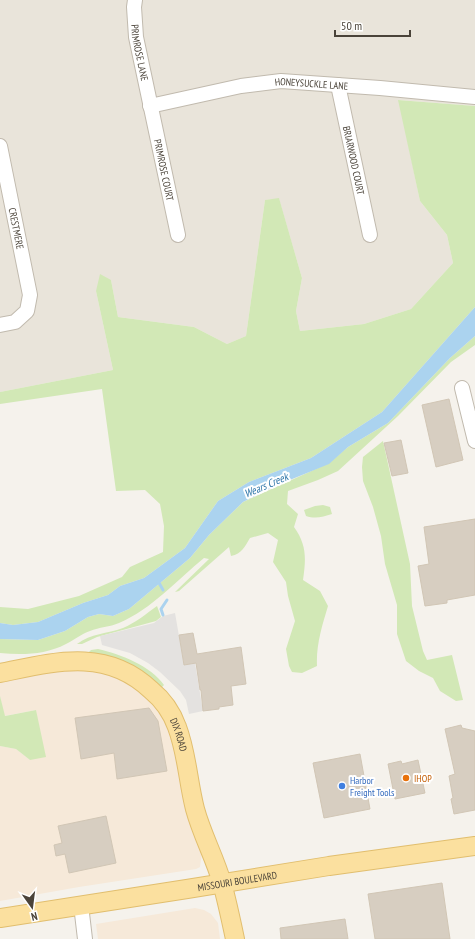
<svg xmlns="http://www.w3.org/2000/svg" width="475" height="939" font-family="'PT Sans Narrow',sans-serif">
<rect width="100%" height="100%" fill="#f5f2ec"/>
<!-- residential -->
<path fill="#e9e4da" d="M 0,0 L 475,0 L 475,106 L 399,100 L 420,201 L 447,235 L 453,263 L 411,309 L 364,324 L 300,331 L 296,311 L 302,278 L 279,199 L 265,200 L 246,336 L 227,344 L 194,327 L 118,317 L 111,280 L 96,291 L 113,370 L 0,392 Z"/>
<!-- commercial -->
<path fill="#f6e9d9" d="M 67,668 L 115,674 L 147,694 L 168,722 L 202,852 L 200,867 L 196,869 L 79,887 L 0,901 L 0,746 L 16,749 L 30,760 L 36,710 L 4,716 L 0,696 L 0,680 Z
M 195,908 L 204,910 L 211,914 L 218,923 L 220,939 L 98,939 L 96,924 Z"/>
<!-- green -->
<path fill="#d2e8b6" d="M 398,100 L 475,106 L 475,307 L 382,412 L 311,458 L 249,482 L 218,501 L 185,548 L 144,578 L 120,586 L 108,595 L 83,603 L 38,622 L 13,625 L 0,623 L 0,607 L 28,609 L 79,596 L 122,577 L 130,567 L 163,552 L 164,526 L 160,504 L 145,490 L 116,491 L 102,389 L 0,404 L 0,392 L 113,370 L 96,291 L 100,274 L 111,280 L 118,317 L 194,327 L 227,344 L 246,336 L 265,200 L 279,198 L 302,278 L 296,311 L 300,331 L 364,324 L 411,309 L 453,263 L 447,235 L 420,201 Z
M 475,336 L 475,345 L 451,362 L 398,416 L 338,471 L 318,480 L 288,491 L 287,504 L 298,514 L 294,527 C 307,545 306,559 303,580 L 320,591 L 328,606 C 322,626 316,645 317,666 L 302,673 L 292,672 L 289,666 L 286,649 L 295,621 L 288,596 L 286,582 L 273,562 L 278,540 L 268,533 L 250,538 C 245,546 242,554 231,556 L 229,547 L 179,591 L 175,592 L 209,559 L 204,558 C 177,580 152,609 119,623 C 110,627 99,627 90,631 C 81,634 74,640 66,644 C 45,655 22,655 0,653 L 0,639 L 38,640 L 65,631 L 88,617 L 99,614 L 113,616 L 129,609 L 190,558 L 209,535 L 243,502 L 329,463 L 348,447 L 388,423 L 450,358 Z
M 383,441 L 410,564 L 412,606 L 423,651 L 427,660 L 452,655 L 463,700 L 456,701 L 440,691 L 433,678 L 419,671 L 406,661 L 397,634 L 397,605 L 385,564 L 381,536 L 373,507 L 363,481 L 362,467 L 363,457 Z
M 323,505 L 330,507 L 332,514 C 323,517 315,519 306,516 L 304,510 L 315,506 Z
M 157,606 L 161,617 L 156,621 L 97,637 L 82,644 L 77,644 C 91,633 107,634 123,628 C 135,623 146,614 157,606 Z
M 98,649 C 120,654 151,666 164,685 L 161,688 L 89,652 L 91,650 Z
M 0,696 L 5,716 L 36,710 L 46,757 L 30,760 L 16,749 L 0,746 Z"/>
<!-- parking -->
<path fill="#e4e2e0" d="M 175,613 L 184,665 L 195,663 L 203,711 L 189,714 L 186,700 L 180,691 L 160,672 L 148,663 L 130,653 L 102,645 L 100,636 L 154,623 L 163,616 Z"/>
<!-- water -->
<path fill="#abd3ef" d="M 475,307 L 475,336 L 450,358 L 388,423 L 348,447 L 329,464 L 275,486 L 243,502 L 209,535 L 190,558 L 129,609 L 113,616 L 99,614 L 88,617 L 65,631 L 38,640 L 0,639 L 0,623 L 13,625 L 38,622 L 83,603 L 108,595 L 120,586 L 144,578 L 185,548 L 218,501 L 249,482 L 311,458 L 382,412 Z"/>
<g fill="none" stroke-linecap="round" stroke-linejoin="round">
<!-- stream -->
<path stroke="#abd3ef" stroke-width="3" d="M 158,581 L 163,590
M 163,615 L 161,609 L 167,600"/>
</g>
<!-- building -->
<path fill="#d7cec1" stroke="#d1c6b5" d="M 449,399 L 463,460 L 436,467 L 422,405 Z
M 401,440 L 408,473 L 392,476 L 384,443 Z
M 475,519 L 475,595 L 447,600 L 447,603 L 425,606 L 418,566 L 429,564 L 424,527 Z
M 193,633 L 197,654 L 241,647 L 246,684 L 231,686 L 233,705 L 219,707 L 219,709 L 203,711 L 201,690 L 200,690 L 196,663 L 184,665 L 179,635 Z
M 149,708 L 158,721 L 167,771 L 117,779 L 114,753 L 81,759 L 75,718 Z
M 461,725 L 462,728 L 475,731 L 475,810 L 454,814 L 451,799 L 453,798 L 449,776 L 455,774 L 445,729 Z
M 360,754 L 370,809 L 324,818 L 313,763 Z
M 418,760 L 425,793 L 395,799 L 388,764 L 401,761 L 402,764 Z
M 106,816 L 116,863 L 69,873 L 65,854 L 56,856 L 54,845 L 62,843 L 58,826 Z
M 442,883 L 450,939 L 375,939 L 368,894 Z
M 345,919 L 348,939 L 281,939 L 280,928 Z"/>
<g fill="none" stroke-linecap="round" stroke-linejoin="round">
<defs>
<g id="minor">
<path id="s1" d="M 135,0 L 134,7 L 136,37 L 178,235"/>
<path id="s2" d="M 338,85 L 370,235"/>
<path id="s3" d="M 150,106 L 241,86 L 281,81 L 380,88 L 475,97"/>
<path id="s4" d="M 0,146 L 30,295 L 27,311 L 15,322 L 0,325"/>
<path d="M 462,388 L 475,441"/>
<path d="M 81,905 L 85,939"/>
</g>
<g id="major">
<path id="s5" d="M 0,673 C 54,662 106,647 151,690 C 162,699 172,713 177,727 C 187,753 188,782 195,809 C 202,835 215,858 222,883 C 227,901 231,920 235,939"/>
<path id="s6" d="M 0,918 L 187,889 L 329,866 L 475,846"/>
</g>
</defs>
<!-- minor casing -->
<use href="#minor" stroke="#c1baae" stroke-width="16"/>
<!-- major casing -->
<use href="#major" stroke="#e1be6e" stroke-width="20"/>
<!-- minor -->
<use href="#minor" stroke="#fff" stroke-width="14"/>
<!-- major -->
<use href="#major" stroke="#fbe09f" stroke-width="18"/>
</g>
<!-- markers -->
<circle fill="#e8710a" stroke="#fff" stroke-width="1.5" cx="406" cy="778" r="4"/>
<circle fill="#3f7fe0" stroke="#fff" stroke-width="1.5" cx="342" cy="786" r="4"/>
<g text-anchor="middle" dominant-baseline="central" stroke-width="4" stroke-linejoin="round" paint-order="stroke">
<!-- street labels -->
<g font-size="10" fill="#4a4339" stroke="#fff">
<text stroke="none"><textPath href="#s1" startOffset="53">PRIMROSE LANE</textPath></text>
<text stroke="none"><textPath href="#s3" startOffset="164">HONEYSUCKLE LANE</textPath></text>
<text stroke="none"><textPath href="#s2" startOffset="77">BRIARWOOD COURT</textPath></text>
<text stroke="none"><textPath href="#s1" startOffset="173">PRIMROSE COURT</textPath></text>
<text stroke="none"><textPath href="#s4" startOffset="84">CRESTMERE</textPath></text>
<text stroke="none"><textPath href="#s5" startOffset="213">DIX ROAD</textPath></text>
<text stroke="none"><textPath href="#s6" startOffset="240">MISSOURI BOULEVARD</textPath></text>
</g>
<!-- food labels -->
<g font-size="10" fill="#c56008" stroke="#fff" text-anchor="start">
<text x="414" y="778">IHOP</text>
</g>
<!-- shop labels -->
<g font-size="10" fill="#366cbe" stroke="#fff" text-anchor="start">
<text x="350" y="780">Harbor<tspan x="350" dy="12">Freight Tools</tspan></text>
</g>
<!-- water labels -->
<g font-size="11" font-style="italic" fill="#3379ab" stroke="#fff">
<text transform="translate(266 485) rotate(-23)">Wears Creek</text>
</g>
</g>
<!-- north arrow -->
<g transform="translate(32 907) rotate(166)" stroke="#ffffff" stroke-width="3" paint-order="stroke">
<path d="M0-3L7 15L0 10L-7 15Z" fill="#4a4339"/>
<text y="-6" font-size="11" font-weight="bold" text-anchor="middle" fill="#4a4339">N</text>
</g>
<!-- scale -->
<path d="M335 30v6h75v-6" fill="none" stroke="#4a4339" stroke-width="2"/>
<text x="341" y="30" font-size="12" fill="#4a4339" stroke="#ffffff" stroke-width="3" paint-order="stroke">50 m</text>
</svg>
